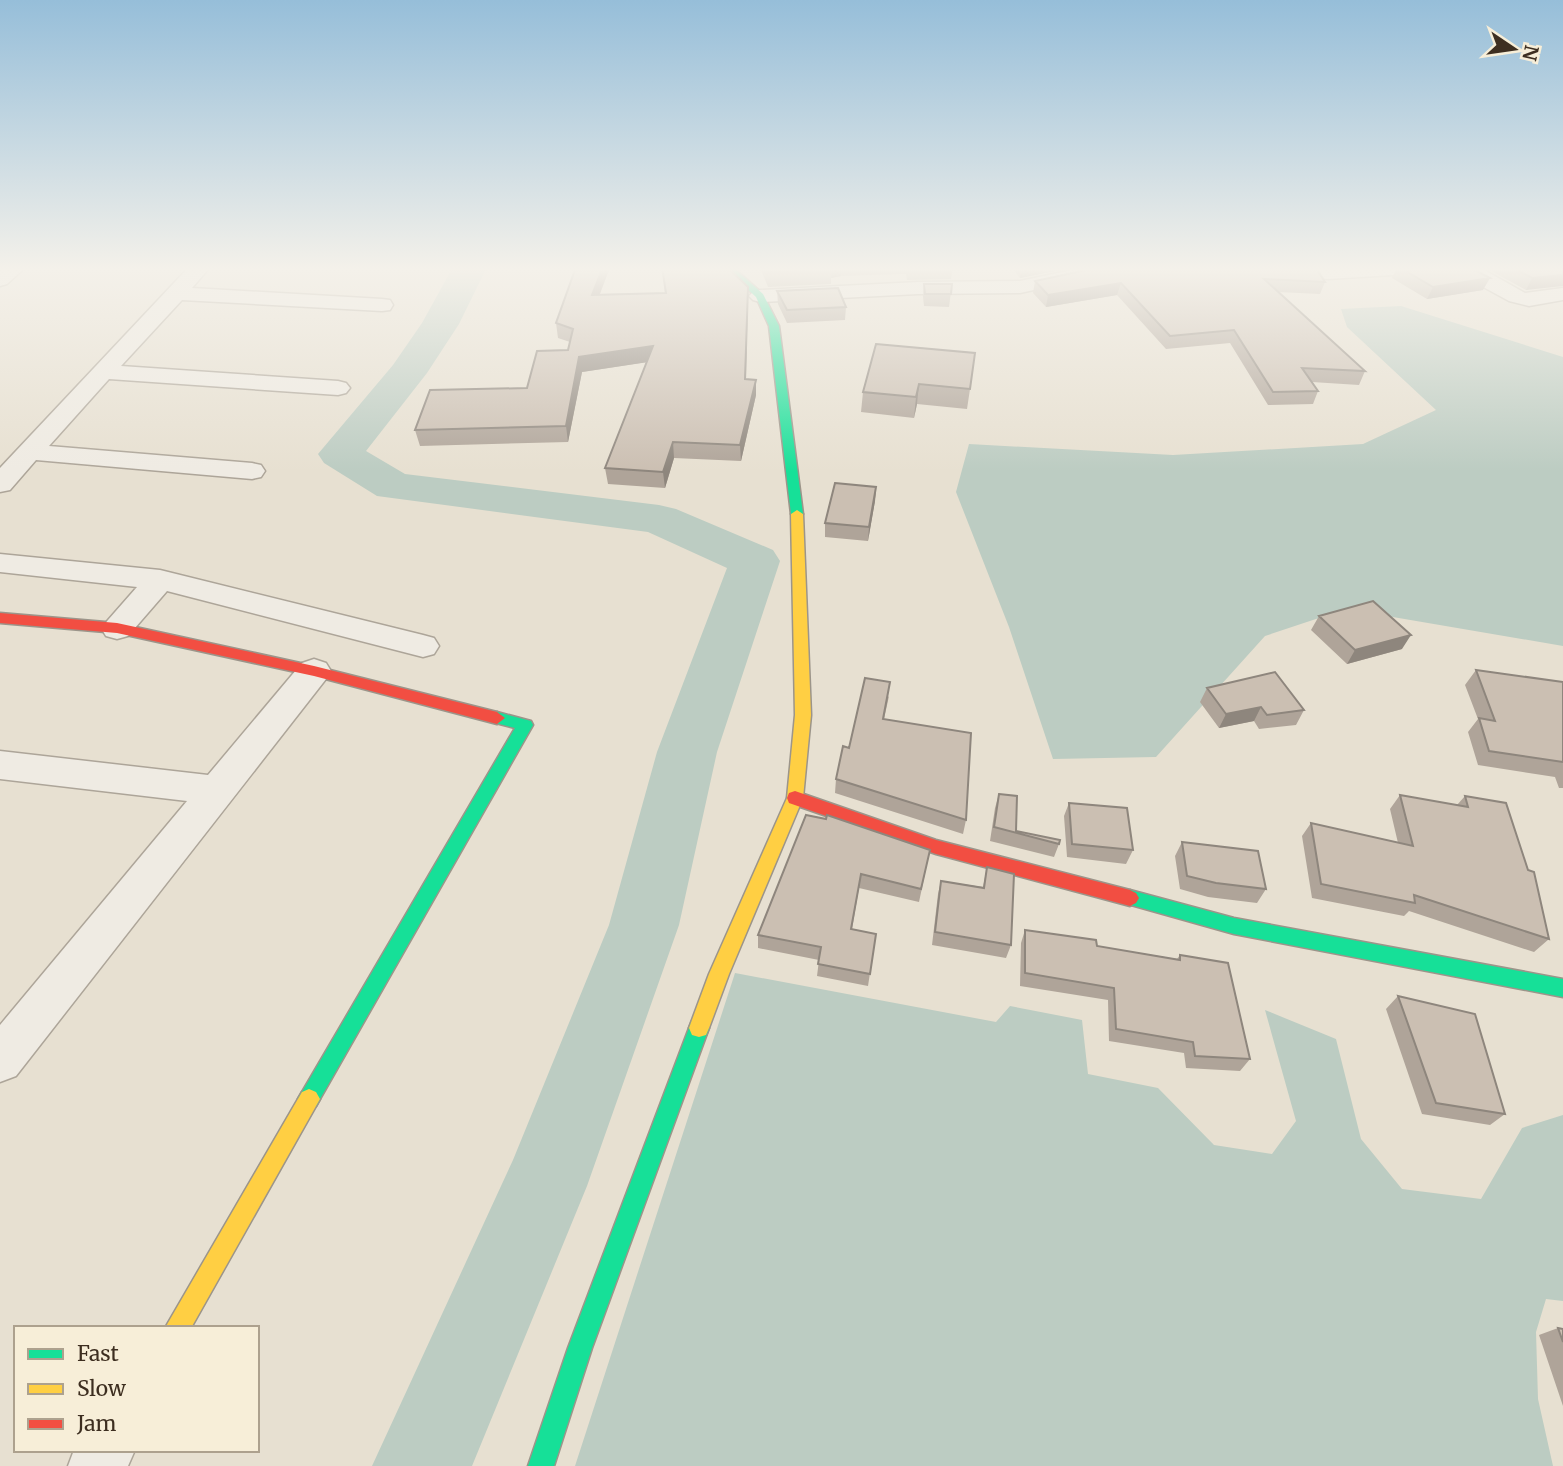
<svg xmlns="http://www.w3.org/2000/svg" width="1563" height="1466" font-family="Merriweather,serif">
<rect width="100%" height="100%" fill="#e7e0d1"/>
<!-- water -->
<path fill="#bcccc2" d="M 1401,306 L 1563,357 L 1563,646 L 1346,609 L 1265,636 L 1156,757 L 1053,759 L 1009,627 L 956,492 L 969,444 L 1173,455 L 1363,444 L 1436,410 L 1347,327 L 1341,309 Z
M 735,973 L 996,1022 L 1010,1006 L 1082,1020 L 1088,1074 L 1158,1088 L 1214,1145 L 1272,1154 L 1296,1121 L 1265,1010 L 1336,1039 L 1361,1139 L 1402,1189 L 1481,1199 L 1522,1128 L 1563,1115 L 1563,1301 L 1546,1299 L 1536,1332 L 1538,1399 L 1553,1466 L 575,1466 Z"/>
<g fill="none" stroke-linecap="round" stroke-linejoin="round">
<!-- river -->
<path fill="#bcccc2" fill-rule="evenodd" d="M 453,267 L 487,267 L 459,324 L 427,373 L 366,451 L 405,474 L 659,505 L 676,509 L 773,550 L 780,561 L 717,752 L 679,925 L 587,1186 L 472,1466 L 372,1466 L 513,1160 L 609,925 L 657,752 L 727,568 L 648,532 L 377,496 L 324,463 L 318,454 L 393,365 L 422,323 Z"/>
<defs>
<path id="street" d="M 4,267 L 26,267 L 7,284 L 0,286 L 0,270 Z
M 189,267 L 210,267 L 192,288 L 382,299 L 390,300 L 393,305 L 390,310 L 382,311 L 182,300 L 121,366 L 338,381 L 346,383 L 350,388 L 346,393 L 338,395 L 109,379 L 49,446 L 252,463 L 261,465 L 265,471 L 261,477 L 252,479 L 36,460 L 10,490 L 0,492 L 0,468 Z
M 1086,267 L 1124,267 L 1121,271 L 1020,293 L 918,294 L 760,302 L 753,300 L 749,296 L 753,292 L 760,290 L 918,282 L 1020,281 Z
M 1256,267 L 1435,267 L 1432,271 L 1425,273 L 1328,279 L 1266,273 L 1259,271 Z
M 1451,267 L 1479,267 L 1525,293 L 1563,288 L 1563,300 L 1529,306 L 1509,301 L 1454,271 Z
M 0,554 L 160,570 L 423,635 L 434,638 L 439,646 L 434,654 L 423,657 L 167,591 L 128,636 L 117,639 L 106,636 L 101,628 L 137,587 L 0,572 Z
M 314,659 L 326,663 L 331,671 L 326,679 L 16,1076 L 0,1082 L 0,1025 L 187,801 L 0,779 L 0,751 L 208,775 L 302,663 Z
M 74,1450 L 135,1450 L 128,1466 L 68,1466 Z"/>
<path id="fast" d="M 724,267 L 733,267 L 763,294 L 779,326 L 803,514 L 801,517 L 793,517 L 791,514 L 769,326 L 756,297 Z
M 497,712 L 531,721 L 533,725 L 316,1106 L 309,1109 L 302,1106 L 298,1099 L 302,1092 L 515,728 L 492,722 L 489,718 Z
M 1130,890 L 1234,918 L 1563,979 L 1563,997 L 1234,934 L 1124,903 L 1121,898 L 1124,893 Z
M 699,1019 L 706,1021 L 709,1028 L 592,1348 L 554,1466 L 528,1466 L 568,1348 L 689,1028 L 692,1021 Z"/>
<path id="slow" d="M 797,510 L 803,514 L 811,715 L 803,798 L 729,974 L 709,1028 L 706,1035 L 699,1037 L 692,1035 L 689,1028 L 709,974 L 787,798 L 795,715 L 791,514 Z
M 309,1089 L 316,1092 L 320,1099 L 316,1106 L 191,1328 L 165,1328 L 302,1092 Z"/>
<path id="jam" d="M 0,613 L 117,623 L 314,666 L 497,712 L 505,718 L 497,724 L 314,676 L 117,633 L 0,623 Z
M 795,791 L 936,840 L 1130,890 L 1136,893 L 1139,898 L 1136,903 L 1130,906 L 936,854 L 789,803 L 787,798 L 789,793 Z"/>
</defs>
<!-- street casing -->
<use href="#street" stroke="#ada599" stroke-width="3"/>
<!-- fast casing -->
<use href="#fast" stroke="#9c958a" stroke-width="3"/>
<!-- slow casing -->
<use href="#slow" stroke="#9c958a" stroke-width="3"/>
<!-- jam casing -->
<use href="#jam" stroke="#9c958a" stroke-width="3"/>
<!-- street -->
<use href="#street" fill="#efebe3" fill-rule="evenodd"/>
<!-- fast -->
<use href="#fast" fill="#16e098" fill-rule="evenodd"/>
<!-- slow -->
<use href="#slow" fill="#ffcf43" fill-rule="evenodd"/>
<!-- jam -->
<use href="#jam" fill="#f24e42" fill-rule="evenodd"/>
</g>
<!-- wall -->
<path fill="#afa499" d="M 576,267 L 610,267 L 600,294 L 665,293 L 662,267 L 727,267 L 748,287 L 746,379 L 756,395 L 741,461 L 674,458 L 665,488 L 608,484 L 605,468 L 647,362 L 582,372 L 568,442 L 420,446 L 415,430 L 527,388 L 568,350 L 570,342 L 558,338 L 556,323 Z
M 760,267 L 953,267 L 951,279 L 907,280 L 906,274 L 841,276 L 831,278 L 831,284 L 768,287 Z
M 1011,267 L 1074,267 L 1020,278 Z
M 1100,267 L 1325,282 L 1320,294 L 1278,292 L 1365,371 L 1359,385 L 1312,382 L 1318,391 L 1313,404 L 1268,405 L 1230,343 L 1166,349 L 1117,295 L 1046,307 L 1033,293 L 1035,281 Z
M 1397,267 L 1469,267 L 1483,290 L 1427,299 L 1392,278 Z
M 1484,267 L 1563,267 L 1526,290 Z
M 924,284 L 952,284 L 949,307 L 924,306 L 923,297 Z
M 777,291 L 846,307 L 845,320 L 787,323 L 778,304 Z
M 876,344 L 970,389 L 967,409 L 917,404 L 914,418 L 861,412 L 863,392 Z
M 876,487 L 875,501 L 868,541 L 825,537 L 825,523 Z
M 1319,616 L 1402,649 L 1347,664 L 1311,630 Z
M 1476,670 L 1563,682 L 1563,788 L 1559,788 L 1555,777 L 1478,765 L 1468,732 L 1478,719 L 1465,685 Z
M 1207,688 L 1304,710 L 1296,725 L 1259,729 L 1254,721 L 1219,728 L 1200,702 Z
M 889,696 L 884,719 L 966,820 L 963,834 L 835,793 L 836,779 L 849,748 Z
M 999,794 L 1016,831 L 1059,844 L 1054,857 L 990,841 L 995,808 Z
M 1400,795 L 1457,805 L 1465,796 L 1549,939 L 1534,952 L 1409,911 L 1404,916 L 1312,898 L 1302,836 L 1311,823 L 1398,843 L 1390,809 Z
M 1069,803 L 1133,850 L 1126,864 L 1067,857 L 1064,816 Z
M 826,819 L 930,850 L 919,902 L 859,888 L 852,929 L 876,934 L 868,986 L 817,976 L 819,960 L 758,948 L 758,935 Z
M 1182,842 L 1266,889 L 1257,903 L 1208,897 L 1180,889 L 1175,856 Z
M 987,867 L 1011,945 L 1006,958 L 932,945 L 938,894 L 941,881 L 983,887 Z
M 1025,930 L 1097,946 L 1177,959 L 1180,955 L 1250,1059 L 1240,1071 L 1186,1068 L 1184,1053 L 1109,1041 L 1108,1000 L 1020,986 L 1021,943 Z
M 1398,996 L 1505,1114 L 1490,1125 L 1422,1114 L 1386,1009 Z
M 1558,1328 L 1563,1329 L 1563,1406 L 1539,1335 Z"/>
<!-- shaded-wall -->
<path fill="#8e867d" d="M 603,267 L 610,267 L 594,309 L 592,295 Z
M 830,267 L 841,267 L 841,276 L 831,278 L 832,269 Z
M 1023,267 L 1074,267 L 1020,278 Z
M 1563,275 L 1563,286 L 1526,290 L 1532,278 Z
M 1490,278 L 1483,290 L 1427,299 L 1433,287 Z
M 1121,283 L 1117,295 L 1046,307 L 1048,295 Z
M 748,287 L 748,302 L 745,394 L 745,379 Z
M 653,346 L 655,361 L 582,372 L 568,442 L 566,426 L 579,357 Z
M 756,380 L 756,395 L 741,461 L 740,445 Z
M 919,384 L 917,404 L 914,418 L 916,397 Z
M 673,442 L 674,458 L 665,488 L 663,472 Z
M 876,487 L 875,501 L 868,541 L 869,527 Z
M 1411,635 L 1402,649 L 1347,664 L 1355,650 Z
M 1261,707 L 1254,721 L 1219,728 L 1226,714 Z"/>
<!-- building -->
<path fill="#cbbfb2" stroke="#8e867d" stroke-width="2" d="M 576,267 L 603,267 L 592,295 L 666,293 L 662,267 L 727,267 L 748,287 L 745,379 L 756,380 L 740,445 L 673,442 L 663,472 L 605,468 L 653,346 L 579,357 L 566,426 L 415,430 L 430,390 L 527,388 L 537,351 L 568,350 L 573,329 L 556,323 Z
M 766,267 L 831,267 L 832,269 L 768,272 Z
M 1100,267 L 1305,267 L 1316,268 L 1325,282 L 1264,279 L 1365,371 L 1302,368 L 1318,391 L 1273,392 L 1234,330 L 1170,336 L 1121,283 L 1048,295 L 1035,281 Z
M 1399,267 L 1469,267 L 1490,278 L 1433,287 Z
M 1512,267 L 1563,267 L 1563,275 L 1532,278 Z
M 924,284 L 952,284 L 951,294 L 925,294 Z
M 838,288 L 846,307 L 787,310 L 777,291 Z
M 876,344 L 975,353 L 970,389 L 919,384 L 916,397 L 863,392 Z
M 835,483 L 876,487 L 869,527 L 825,523 Z
M 1373,601 L 1411,635 L 1355,650 L 1319,616 Z
M 1476,670 L 1563,682 L 1563,762 L 1489,751 L 1479,718 L 1495,721 Z
M 1275,672 L 1304,710 L 1267,715 L 1261,707 L 1226,714 L 1207,688 Z
M 865,678 L 890,682 L 883,719 L 971,733 L 966,820 L 836,779 L 843,746 L 849,748 Z
M 999,794 L 1017,796 L 1016,831 L 1060,840 L 1059,844 L 994,827 Z
M 1400,795 L 1468,807 L 1465,796 L 1506,803 L 1528,870 L 1534,872 L 1549,939 L 1414,895 L 1415,903 L 1321,884 L 1311,823 L 1413,846 Z
M 1069,803 L 1127,808 L 1133,850 L 1072,844 Z
M 806,815 L 826,819 L 827,815 L 930,850 L 921,889 L 861,874 L 851,929 L 876,934 L 870,974 L 818,964 L 821,947 L 758,935 Z
M 1182,842 L 1258,851 L 1266,889 L 1216,883 L 1187,876 Z
M 987,867 L 1014,874 L 1011,945 L 935,932 L 941,881 L 984,888 Z
M 1025,930 L 1096,940 L 1097,946 L 1180,960 L 1180,955 L 1228,963 L 1250,1059 L 1195,1056 L 1193,1042 L 1116,1029 L 1114,988 L 1025,973 Z
M 1398,996 L 1475,1014 L 1505,1114 L 1436,1103 Z
M 1558,1328 L 1563,1329 L 1563,1342 Z"/>
<!-- sky -->
<linearGradient id="sky" x2="0" y2="1"><stop stop-color="#96bed9"/><stop offset="0.57" stop-color="#f4f1ea"/><stop offset="1" stop-color="#f4f1ea" stop-opacity="0"/></linearGradient>
<rect width="1563" height="472" fill="url(#sky)"/>
<!-- legend -->
<rect x="14" y="1326" width="245" height="126" fill="#f7eed8" stroke="#ada18e" stroke-width="2"/>
<rect x="28" y="1349" width="35" height="10" fill="#16e098" stroke="#ada18e" stroke-width="2"/>
<text x="77" y="1361" font-size="21" fill="#3d2e20">Fast</text>
<rect x="28" y="1384" width="35" height="10" fill="#ffcf43" stroke="#ada18e" stroke-width="2"/>
<text x="77" y="1396" font-size="21" fill="#3d2e20">Slow</text>
<rect x="28" y="1419" width="35" height="10" fill="#f24e42" stroke="#ada18e" stroke-width="2"/>
<text x="77" y="1431" font-size="21" fill="#3d2e20">Jam</text>
<!-- north arrow -->
<g transform="translate(1514 49) rotate(103)" stroke="#f7eed8" stroke-width="5" paint-order="stroke">
<path d="M0-5L12 26L0 18L-12 26Z" fill="#3d2e20"/>
<text y="-10" font-size="19" font-weight="bold" text-anchor="middle" fill="#3d2e20">N</text>
</g>
</svg>
